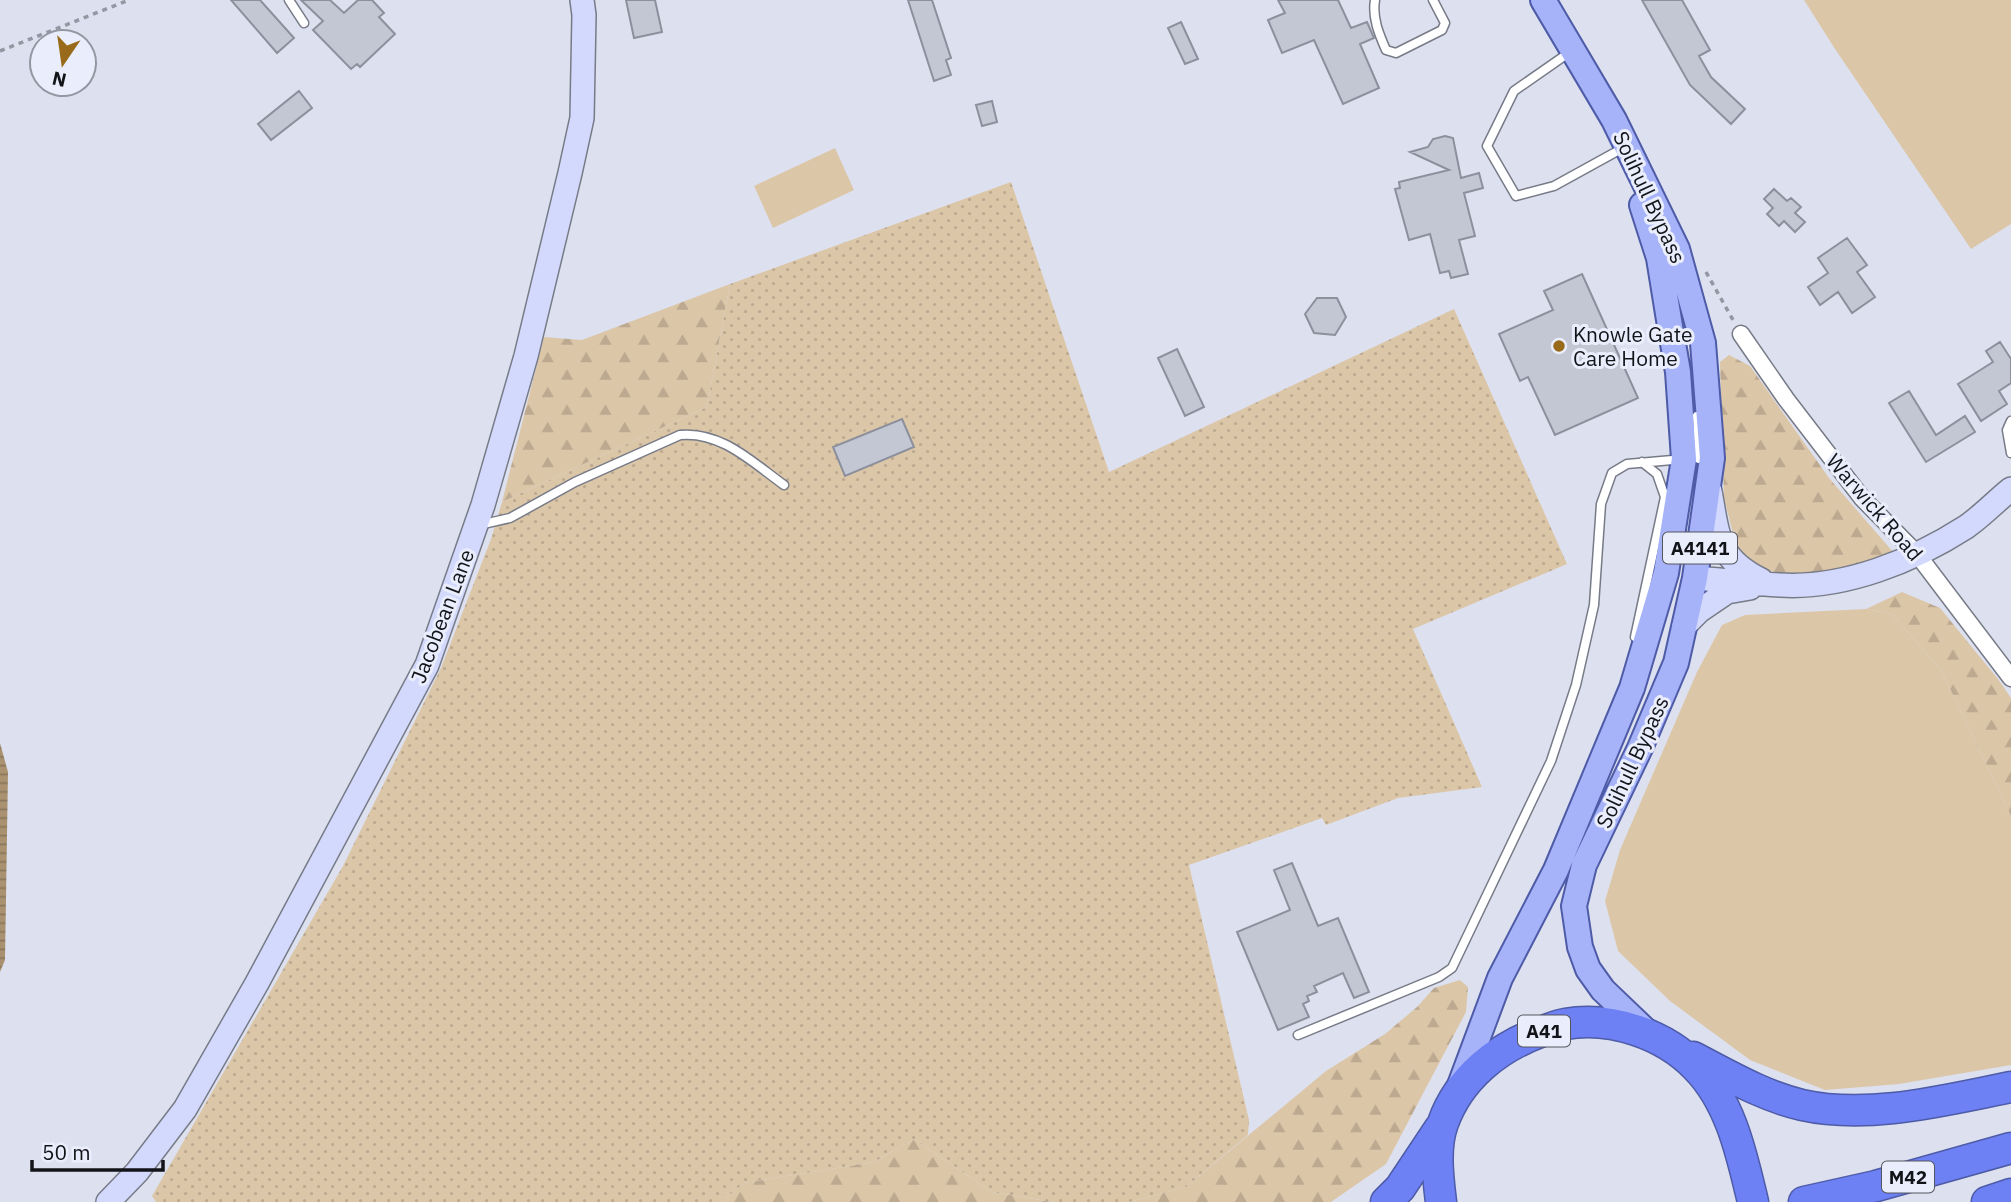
<svg xmlns="http://www.w3.org/2000/svg" width="2011" height="1202" font-family="'IBM Plex Sans',sans-serif">
<defs>
<pattern id="forest-firs" width="22" height="20" patternUnits="userSpaceOnUse" patternTransform="scale(1.75)"><rect width="22" height="20" fill="#dcc6a8"/><path d="M5 1l3.5 6h-7zM16 11l3.5 6h-7z" fill="#bca990"/></pattern>
<pattern id="park-dots" width="8" height="8" patternUnits="userSpaceOnUse" patternTransform="scale(1.75)"><rect width="8" height="8" fill="#dcc6a8"/><path d="M2 2h.1M6 6h.1" fill="none" stroke="#bca990" stroke-width="1.8" stroke-linecap="round"/></pattern>
<pattern id="water-rules" width="6" height="5" patternUnits="userSpaceOnUse" patternTransform="scale(1.75)"><rect width="6" height="5" fill="#aa9270"/><path d="M0 2.5h6" fill="none" stroke="#89765b"/></pattern>
</defs>
<rect width="100%" height="100%" fill="#dde1ef"/>
<!-- grass -->
<path fill="#dcc6a8" d="M 1804,0 L 2011,0 L 2011,224 L 1971,249 L 1835,49 Z
M 835,148 L 854,190 L 773,228 L 754,186 Z
M 1866,609 L 1892,614 L 1941,670 L 2011,816 L 2011,1065 L 1899,1084 L 1825,1090 L 1750,1060 L 1670,1001 L 1618,951 L 1605,901 L 1620,850 L 1697,672 L 1722,625 L 1745,615 Z"/>
<!-- forest -->
<path fill="url(#forest-firs)" d="M 730,284 L 707,407 L 502,502 L 544,337 L 582,340 Z
M 1729,355 L 1750,366 L 1829,478 L 1894,553 L 1805,578 L 1756,568 L 1737,549 L 1724,498 L 1720,362 Z
M 1902,592 L 1940,608 L 1998,679 L 2011,698 L 2011,816 L 1941,670 L 1892,614 L 1866,609 Z
M 1460,980 L 1468,987 L 1466,1012 L 1386,1164 L 1331,1202 L 1129,1202 L 1186,1187 L 1326,1071 L 1385,1034 L 1417,1007 L 1434,988 Z
M 914,1139 L 992,1192 L 1053,1202 L 721,1202 L 744,1183 L 874,1162 Z"/>
<!-- park -->
<path fill="url(#park-dots)" d="M 1011,182 L 1109,472 L 1454,309 L 1567,564 L 1413,629 L 1482,787 L 1398,798 L 1326,825 L 1322,818 L 1189,865 L 1249,1120 L 1248,1135 L 1186,1187 L 1129,1202 L 1053,1202 L 992,1192 L 914,1139 L 874,1162 L 744,1183 L 721,1202 L 156,1202 L 152,1196 L 343,866 L 441,668 L 491,539 L 502,502 L 707,407 L 730,284 Z"/>
<!-- water -->
<path fill="url(#water-rules)" d="M 0,743 L 8,772 L 5,960 L 0,972 Z"/>
<!-- building -->
<path fill="#c3c7d4" stroke="#8c909c" stroke-width="2" d="M 231,0 L 260,0 L 294,38 L 277,53 Z
M 301,0 L 330,0 L 344,13 L 358,0 L 372,0 L 384,13 L 379,17 L 395,34 L 360,67 L 357,64 L 351,69 L 313,30 L 323,21 Z
M 626,0 L 655,0 L 662,32 L 634,38 Z
M 908,0 L 932,0 L 951,58 L 946,60 L 951,75 L 934,81 Z
M 1278,0 L 1338,0 L 1351,28 L 1367,22 L 1374,38 L 1360,44 L 1379,88 L 1343,104 L 1314,40 L 1282,53 L 1268,20 L 1285,13 Z
M 1642,0 L 1682,0 L 1710,50 L 1699,56 L 1711,77 L 1745,109 L 1731,124 L 1690,85 Z
M 1181,22 L 1198,59 L 1185,64 L 1168,28 Z
M 299,91 L 312,108 L 271,140 L 258,124 Z
M 992,101 L 997,122 L 982,126 L 976,105 Z
M 1445,136 L 1453,138 L 1461,178 L 1479,173 L 1483,188 L 1464,193 L 1475,236 L 1459,240 L 1468,274 L 1451,278 L 1449,271 L 1440,273 L 1430,234 L 1409,240 L 1395,189 L 1400,188 L 1399,182 L 1449,170 L 1410,152 L 1428,147 L 1433,139 Z
M 1774,189 L 1787,201 L 1791,198 L 1801,207 L 1795,213 L 1805,222 L 1795,232 L 1784,221 L 1779,226 L 1767,214 L 1773,208 L 1764,199 Z
M 1847,238 L 1867,265 L 1857,272 L 1875,297 L 1852,313 L 1838,292 L 1820,305 L 1808,287 L 1828,273 L 1818,258 Z
M 1582,274 L 1638,398 L 1555,435 L 1528,377 L 1520,381 L 1499,334 L 1553,310 L 1544,291 Z
M 1317,298 L 1337,298 L 1346,317 L 1335,335 L 1314,333 L 1305,314 Z
M 2000,342 L 2011,359 L 2011,383 L 1999,391 L 2007,404 L 1981,421 L 1958,384 L 1993,362 L 1986,351 Z
M 1177,349 L 1204,407 L 1185,416 L 1158,358 Z
M 1909,391 L 1936,435 L 1965,416 L 1975,432 L 1926,462 L 1889,403 Z
M 902,419 L 914,447 L 845,476 L 833,447 Z
M 1292,863 L 1318,926 L 1338,918 L 1369,992 L 1354,998 L 1343,973 L 1314,986 L 1317,992 L 1307,996 L 1309,1001 L 1303,1004 L 1309,1017 L 1278,1030 L 1237,932 L 1290,910 L 1274,870 Z"/>
<g fill="none" stroke-linecap="round" stroke-linejoin="round">
<defs>
<path id="lane" d="M 289,0 L 304,23
M 1375,0 C 1372,18 1379,34 1386,50 L 1396,53 L 1442,30 L 1445,23 L 1433,0
M 1570,52 L 1514,91 L 1487,146 L 1516,196 L 1554,186 L 1623,148
M 1697,416 L 1699,459
M 2011,421 L 2007,430 L 2011,453
M 479,525 L 510,518 L 575,482 L 680,435 C 721,431 752,462 784,485
M 1635,637 L 1665,497 L 1657,474 L 1642,462
M 1298,1035 L 1439,977 L 1452,968 L 1551,761 L 1576,685 L 1594,605 L 1601,504 L 1612,473 L 1627,464 L 1684,459 L 1697,454"/>
<path id="street" d="M 1741,334 L 1786,399 L 1862,498 L 1917,554 L 2011,678"/>
<path id="secondary" d="M 1710,491 C 1718,535 1717,558 1761,580
M 1695,578 C 1724,580 1752,584 1780,585 C 1844,589 1913,561 1966,527 C 1982,516 1996,501 2011,489
M 1684,626 L 1699,611 L 1727,592 L 1750,588
M 108,1202 L 137,1172 L 185,1109 L 257,983 L 427,665 L 483,505 L 526,356 L 570,173 L 582,118 L 584,15 L 582,0"/>
<path id="primary" d="M 1543,0 L 1614,120 L 1677,249 L 1703,343 L 1712,458 L 1695,578 L 1676,663 L 1640,748 L 1584,865 L 1574,906 L 1580,947 L 1588,969 L 1603,990 L 1649,1034
M 1459,1088 L 1500,978 L 1556,870 L 1632,688 L 1666,573 L 1684,459 L 1678,372 L 1670,326 L 1659,258 L 1642,205"/>
<path id="highway" d="M 1693,1057 C 1728,1075 1763,1096 1802,1105 C 1869,1120 1945,1100 2011,1087
M 1386,1202 L 1400,1188 L 1440,1128
M 1441,1202 C 1438,1177 1434,1147 1443,1123 C 1459,1078 1497,1048 1540,1032 C 1548,1030 1557,1025 1565,1024 C 1611,1016 1664,1034 1696,1067 C 1731,1102 1742,1156 1753,1202
M 1804,1202 L 1876,1186 L 2011,1148
M 1987,1202 L 2011,1194"/>
</defs>
<!-- lane casing -->
<use href="#lane" stroke="#777b87" stroke-width="11"/>
<!-- street casing -->
<use href="#street" stroke="#777b87" stroke-width="19"/>
<!-- secondary casing -->
<use href="#secondary" stroke="#777b87" stroke-width="26"/>
<!-- primary casing -->
<use href="#primary" stroke="#4e5ba7" stroke-width="28"/>
<!-- highway casing -->
<use href="#highway" stroke="#4e5ba7" stroke-width="33"/>
<!-- path -->
<path stroke="#9497a2" stroke-width="3.5" stroke-dasharray="5 5" stroke-linecap="butt" d="M 0,51 L 129,0
M 1706,272 L 1733,320"/>
<!-- lane -->
<use href="#lane" stroke="#fff" stroke-width="8"/>
<!-- street -->
<use href="#street" stroke="#fff" stroke-width="16"/>
<!-- secondary -->
<use href="#secondary" stroke="#d3d9fc" stroke-width="23"/>
<!-- primary -->
<use href="#primary" stroke="#a7b3f8" stroke-width="24"/>
<!-- highway -->
<use href="#highway" stroke="#6d81f4" stroke-width="30"/>
</g>
<!-- markers -->
<circle fill="#986a19" stroke="#eaeefc" stroke-width="2.5" cx="1559" cy="346" r="7"/>
<g text-anchor="middle" dominant-baseline="central" stroke-width="6" stroke-linejoin="round" paint-order="stroke">
<!-- shield labels -->
<g fill="#eaeefc" stroke="#54555d" stroke-width="2">
<rect x="1663" y="532.5" width="74" height="31" rx="5"/>
<rect x="1518" y="1015.5" width="52" height="31" rx="5"/>
<rect x="1882" y="1161.5" width="52" height="31" rx="5"/>
</g>
<g font-size="19" font-weight="bold" fill="#131419">
<text x="1700" y="548">A4141</text>
<text x="1544" y="1031">A41</text>
<text x="1908" y="1177">M42</text>
</g>
<!-- street labels -->
<g font-size="21" fill="#131419" stroke="#eaeefc">
<text transform="translate(1650 197) rotate(65)">Solihull Bypass</text>
<text transform="translate(1875 507) rotate(49)">Warwick Road</text>
<text transform="translate(442 616) rotate(-69)">Jacobean Lane</text>
<text transform="translate(1632 762) rotate(-65)">Solihull Bypass</text>
</g>
<!-- poi labels -->
<g font-size="21" fill="#131419" stroke="#eaeefc" text-anchor="start">
<text x="1573" y="334">Knowle Gate<tspan x="1573" dy="24">Care Home</tspan></text>
</g>
</g>
<!-- north arrow -->
<g transform="translate(63 63) rotate(193)"><circle r="33" fill="#eaeefc" stroke="#9497a1" stroke-width="2"/>
<path d="M0-5L12 26L0 18L-12 26Z" fill="#986a19"/>
<text y="-10" font-size="19" font-weight="bold" text-anchor="middle" fill="#131419">N</text>
</g>
<!-- scale -->
<path d="M32 1160v10h131v-10" fill="none" stroke="#131419" stroke-width="3.5"/>
<text x="42" y="1160" font-size="21" fill="#131419" stroke="#eaeefc" stroke-width="5" paint-order="stroke">50 m</text>
</svg>
